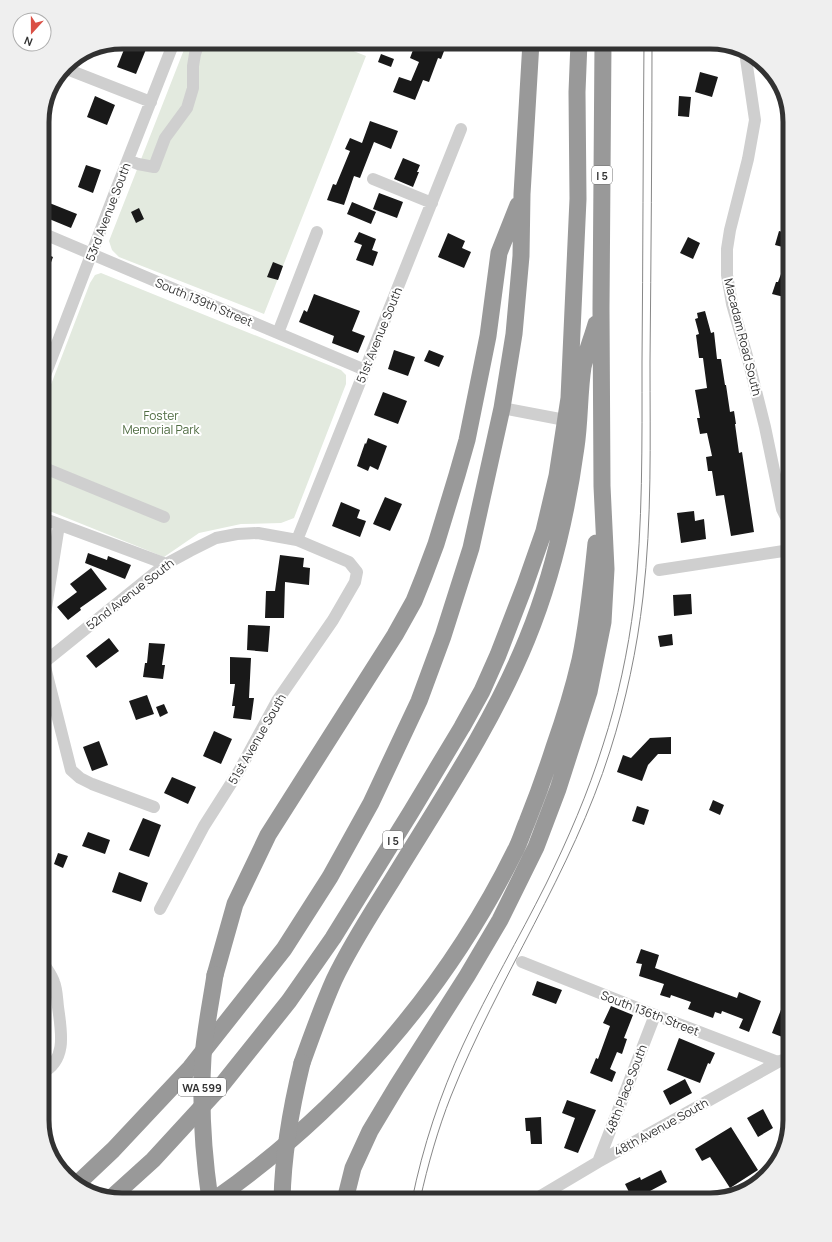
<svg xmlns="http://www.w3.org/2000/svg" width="832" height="1242" font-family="Manrope,sans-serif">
<rect width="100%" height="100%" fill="#fff"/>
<!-- green -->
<path fill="#e3eadf" d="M 187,42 L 331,42 L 366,56 L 264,314 L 119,257 L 112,250 L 109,241 Z
M 101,273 L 341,370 L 346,375 L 346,384 L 294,518 L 281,523 L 241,524 L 199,533 L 164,557 L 42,508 L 42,408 L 90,283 L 95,275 Z"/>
<!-- building -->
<path fill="#191919" d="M 127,42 L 149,42 L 136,74 L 117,67 Z
M 416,42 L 436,42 L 446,46 L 441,59 L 438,58 L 429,82 L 423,80 L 415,100 L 393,92 L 399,77 L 411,81 L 419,62 L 410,58 Z
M 381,54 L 394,59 L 391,67 L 378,62 Z
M 700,72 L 718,77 L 712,97 L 695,92 Z
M 95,96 L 115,105 L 107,125 L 87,117 Z
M 679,96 L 691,97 L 689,117 L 678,116 Z
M 370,121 L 398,131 L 391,149 L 374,142 L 360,178 L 354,176 L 344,205 L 327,200 L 333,184 L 336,185 L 350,151 L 345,149 L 350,138 L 362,143 Z
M 403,158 L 420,165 L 417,172 L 419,172 L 413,187 L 394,179 Z
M 86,165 L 101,170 L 93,193 L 78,187 Z
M 379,193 L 403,202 L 397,218 L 373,209 Z
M 42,200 L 77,214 L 71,228 L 42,216 Z
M 352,202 L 376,212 L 371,224 L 347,214 Z
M 139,208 L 144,219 L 136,223 L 131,212 Z
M 779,231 L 790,234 L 790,249 L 775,245 Z
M 359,232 L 376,239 L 372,250 L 378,252 L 373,266 L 356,260 L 362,245 L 354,242 Z
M 448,233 L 465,241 L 462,248 L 471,252 L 464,268 L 438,257 Z
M 688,237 L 700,243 L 693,259 L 680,253 Z
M 42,252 L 53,257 L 43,284 L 42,284 Z
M 273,262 L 283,266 L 278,280 L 267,277 Z
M 781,274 L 790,276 L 790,293 L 788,298 L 772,294 L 776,282 L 778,282 Z
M 314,294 L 360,311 L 352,331 L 365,336 L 358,353 L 332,343 L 334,336 L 299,322 L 304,310 L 307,312 Z
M 705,311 L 711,333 L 714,332 L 717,359 L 721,359 L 725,385 L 726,385 L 730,412 L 734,411 L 736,424 L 735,424 L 739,453 L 742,452 L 754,532 L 731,536 L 724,495 L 716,496 L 712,471 L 708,471 L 706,457 L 712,456 L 707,433 L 700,434 L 697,418 L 700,418 L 695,390 L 707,388 L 703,358 L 699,358 L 696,335 L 699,334 L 695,319 L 698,318 L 697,313 Z
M 394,350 L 415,357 L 408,376 L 388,369 Z
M 429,350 L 444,356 L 439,367 L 424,361 Z
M 383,392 L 407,401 L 398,424 L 374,415 Z
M 368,438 L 387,446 L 378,470 L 370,466 L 368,471 L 357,466 L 365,443 L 366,444 Z
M 385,497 L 402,504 L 390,531 L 373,524 Z
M 341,502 L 360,510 L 357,518 L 366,521 L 360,537 L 332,526 Z
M 694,511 L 695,521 L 704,519 L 706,539 L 681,543 L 677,513 Z
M 88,553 L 107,560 L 108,556 L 131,565 L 125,579 L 85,563 Z
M 280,555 L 304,558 L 303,567 L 310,568 L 309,585 L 285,582 L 284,618 L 265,618 L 266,591 L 275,591 Z
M 91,568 L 107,589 L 80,608 L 81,610 L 68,620 L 57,607 L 77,592 L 70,584 Z
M 691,594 L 692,614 L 674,616 L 673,595 Z
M 248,625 L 270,626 L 268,652 L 247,650 Z
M 672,634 L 673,645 L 660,647 L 658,636 Z
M 109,638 L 119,651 L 96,668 L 86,656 Z
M 149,643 L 165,644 L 162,665 L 165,665 L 163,679 L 143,677 L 145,663 L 147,663 Z
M 230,657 L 251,658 L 249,698 L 254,698 L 251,720 L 233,718 L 235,706 L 232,706 L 235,684 L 230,684 Z
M 147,695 L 154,714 L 136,720 L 129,701 Z
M 164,704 L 168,713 L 160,717 L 156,707 Z
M 214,731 L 232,739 L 221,764 L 203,756 Z
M 671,737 L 671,754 L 658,754 L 648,765 L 642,781 L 617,772 L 623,755 L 631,758 L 650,738 Z
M 99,741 L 108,765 L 92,771 L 83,747 Z
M 172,777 L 196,787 L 188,804 L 164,793 Z
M 713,800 L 724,805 L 720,815 L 709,810 Z
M 637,806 L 649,810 L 644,825 L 632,821 Z
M 143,818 L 161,825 L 149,857 L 129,850 Z
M 88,832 L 110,840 L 105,854 L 82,846 Z
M 58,853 L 68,856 L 63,868 L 54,864 Z
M 119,872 L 148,883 L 141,902 L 112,892 Z
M 641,949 L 659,955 L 655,968 L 737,998 L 739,992 L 761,1001 L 749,1032 L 739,1028 L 743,1019 L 722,1011 L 721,1014 L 715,1012 L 713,1018 L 688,1009 L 691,1002 L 671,995 L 670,998 L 660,995 L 664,984 L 639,976 L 642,964 L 636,963 Z
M 537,981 L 562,990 L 556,1004 L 532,995 Z
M 611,1006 L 633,1015 L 624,1038 L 627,1039 L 622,1054 L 617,1052 L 610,1069 L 616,1072 L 612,1082 L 590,1073 L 596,1058 L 598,1059 L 610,1026 L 603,1023 Z
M 782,1007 L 790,1010 L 790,1040 L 772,1033 Z
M 679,1038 L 715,1053 L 710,1064 L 708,1063 L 700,1083 L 667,1070 Z
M 685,1079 L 692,1093 L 670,1105 L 663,1091 Z
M 567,1100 L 596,1110 L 578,1153 L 564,1148 L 575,1118 L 562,1113 Z
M 763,1109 L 773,1128 L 758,1137 L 747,1118 Z
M 541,1117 L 542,1144 L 531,1144 L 530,1131 L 526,1131 L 525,1118 Z
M 731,1127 L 758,1170 L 730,1188 L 710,1157 L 702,1161 L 695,1149 Z
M 661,1170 L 667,1182 L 633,1200 L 625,1184 L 640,1177 L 641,1180 Z"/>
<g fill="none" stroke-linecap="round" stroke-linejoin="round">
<!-- minor -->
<path stroke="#cfcfcf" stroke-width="12" d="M 745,52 L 755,120 L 748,159 L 730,230 L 727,249 L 727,275 L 732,304 L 749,363 L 765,427 L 782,509 L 790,525
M 64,68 L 151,102
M 128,160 L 138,164 L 154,167 L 165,138 L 187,108 L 193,88 L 193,66 L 195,54 L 199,42
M 373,179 L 432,203
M 42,233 L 365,370
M 278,333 L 317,232
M 42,383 L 114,195 L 174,42
M 502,408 L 565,420
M 42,467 L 164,517
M 42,518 L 166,564
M 297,540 L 461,129
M 659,570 L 790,550
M 42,633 L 59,525
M 42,650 L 44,663 L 71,770 L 80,778 L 92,784 L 154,807
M 42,664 L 166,564 L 190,551 L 216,538 L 237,534 L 258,533 L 297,540 L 349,562 L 357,572 L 355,582 L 333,620 L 277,701 L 239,771 L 204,826 L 160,909
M 522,962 L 655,1015 L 778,1062
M 42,1073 C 68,1060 61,1030 58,1007 C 57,999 57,989 54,982 C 52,975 46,968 42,961
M 598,1162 L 655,1015
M 534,1200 L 598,1162 L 778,1062 L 790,1057"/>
<!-- highway -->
<path stroke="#999" stroke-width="17" d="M 215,975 L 235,904 L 268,835 L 395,635 L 414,601 L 424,576 L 436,544 L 457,475 L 467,440 L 488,336 L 499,253 L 518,205
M 302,1063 C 312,1035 322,1007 334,980 C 350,946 371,914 391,882 C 439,803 492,725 527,639 C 552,578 567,513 576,447 C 580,421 579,393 583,367 C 586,353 592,338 596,324
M 77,1184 L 113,1150 L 190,1068 L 284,949 L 330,877 L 371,803 L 419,701 L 443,636 L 471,548 L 502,408 L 514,334 L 521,256 L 522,194 L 531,42
M 111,1198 L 153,1160 L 221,1086 L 289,1001 L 333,938 L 411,812 L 462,727 L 482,691 L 498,655 L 525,585 L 544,531 L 557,476 L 569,398 L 578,199 L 577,92 L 579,42
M 214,1200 C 342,1110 446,991 515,851 C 520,842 523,831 527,822 C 537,797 546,772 554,747 C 564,719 573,690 580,660 C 588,622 592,582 596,543
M 345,1200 L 353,1168 L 370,1131 L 397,1086 L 467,976 L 500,920 L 536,847 L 558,789 L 589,692 L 603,622 L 606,569 L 602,486 L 601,309 L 603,42"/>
<!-- tram -->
<path stroke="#878787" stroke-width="1" d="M 412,1200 C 423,1146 440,1095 463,1045 C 488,991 519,938 546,884 C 568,839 588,793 603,745 C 618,699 628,651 634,604 C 643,524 642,443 642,362 C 643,256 643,149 644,42
M 420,1200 C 428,1164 438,1129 451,1096 C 498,978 572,872 610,751 C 626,701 637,649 643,597 C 652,519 650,441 650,362 C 651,256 652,149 652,42"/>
<!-- highway-bridge -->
<path stroke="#999" stroke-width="17" d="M 210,1200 C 203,1152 200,1105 203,1057 C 205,1030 211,1002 215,975
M 282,1200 C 283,1153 291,1108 302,1063"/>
</g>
<g text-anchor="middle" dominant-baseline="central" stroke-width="4" stroke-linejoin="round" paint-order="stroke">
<!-- shield labels -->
<g fill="#fff" stroke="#707070" stroke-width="1">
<rect x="592" y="166" width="20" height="18" rx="3"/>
<rect x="383" y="831" width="20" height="18" rx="3"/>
<rect x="178" y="1078" width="48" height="18" rx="3"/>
</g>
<g font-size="11" font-weight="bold" fill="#323232">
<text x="602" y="175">I 5</text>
<text x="393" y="840">I 5</text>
<text x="202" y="1087">WA 599</text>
</g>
<!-- street labels -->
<g font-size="12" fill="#323232" stroke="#fff">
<text transform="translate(108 212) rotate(-69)">53rd Avenue South</text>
<text transform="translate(204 302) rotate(23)">South 139th Street</text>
<text transform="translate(379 335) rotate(-68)">51st Avenue South</text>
<text transform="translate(743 337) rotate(76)">Macadam Road South</text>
<text transform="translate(130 594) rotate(-38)">52nd Avenue South</text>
<text transform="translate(257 739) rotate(-60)">51st Avenue South</text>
<text transform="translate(650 1013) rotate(21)">South 136th Street</text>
<text transform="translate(626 1089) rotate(-69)">48th Place South</text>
<text transform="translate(661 1127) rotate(-29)">48th Avenue South</text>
</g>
<!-- park labels -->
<g font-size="12" fill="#4f6c42" stroke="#fff">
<text x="161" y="415">Foster<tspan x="161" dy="14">Memorial Park</tspan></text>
</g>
</g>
<!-- crop -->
<path d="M0 0H832V1242H0ZM122 49H710A73 73 0 0 1 783 122V1120A73 73 0 0 1 710 1193H122A73 73 0 0 1 49 1120V122A73 73 0 0 1 122 49Z" fill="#efefef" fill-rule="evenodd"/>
<path fill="none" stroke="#323232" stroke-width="5" d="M122 49H710A73 73 0 0 1 783 122V1120A73 73 0 0 1 710 1193H122A73 73 0 0 1 49 1120V122A73 73 0 0 1 122 49Z"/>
<!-- north arrow -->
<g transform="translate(32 32) rotate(201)"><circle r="19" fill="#ffffff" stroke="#adadad"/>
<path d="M0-3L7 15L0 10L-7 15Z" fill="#da4f44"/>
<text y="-6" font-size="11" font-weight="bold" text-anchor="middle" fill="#323232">N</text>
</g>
</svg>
